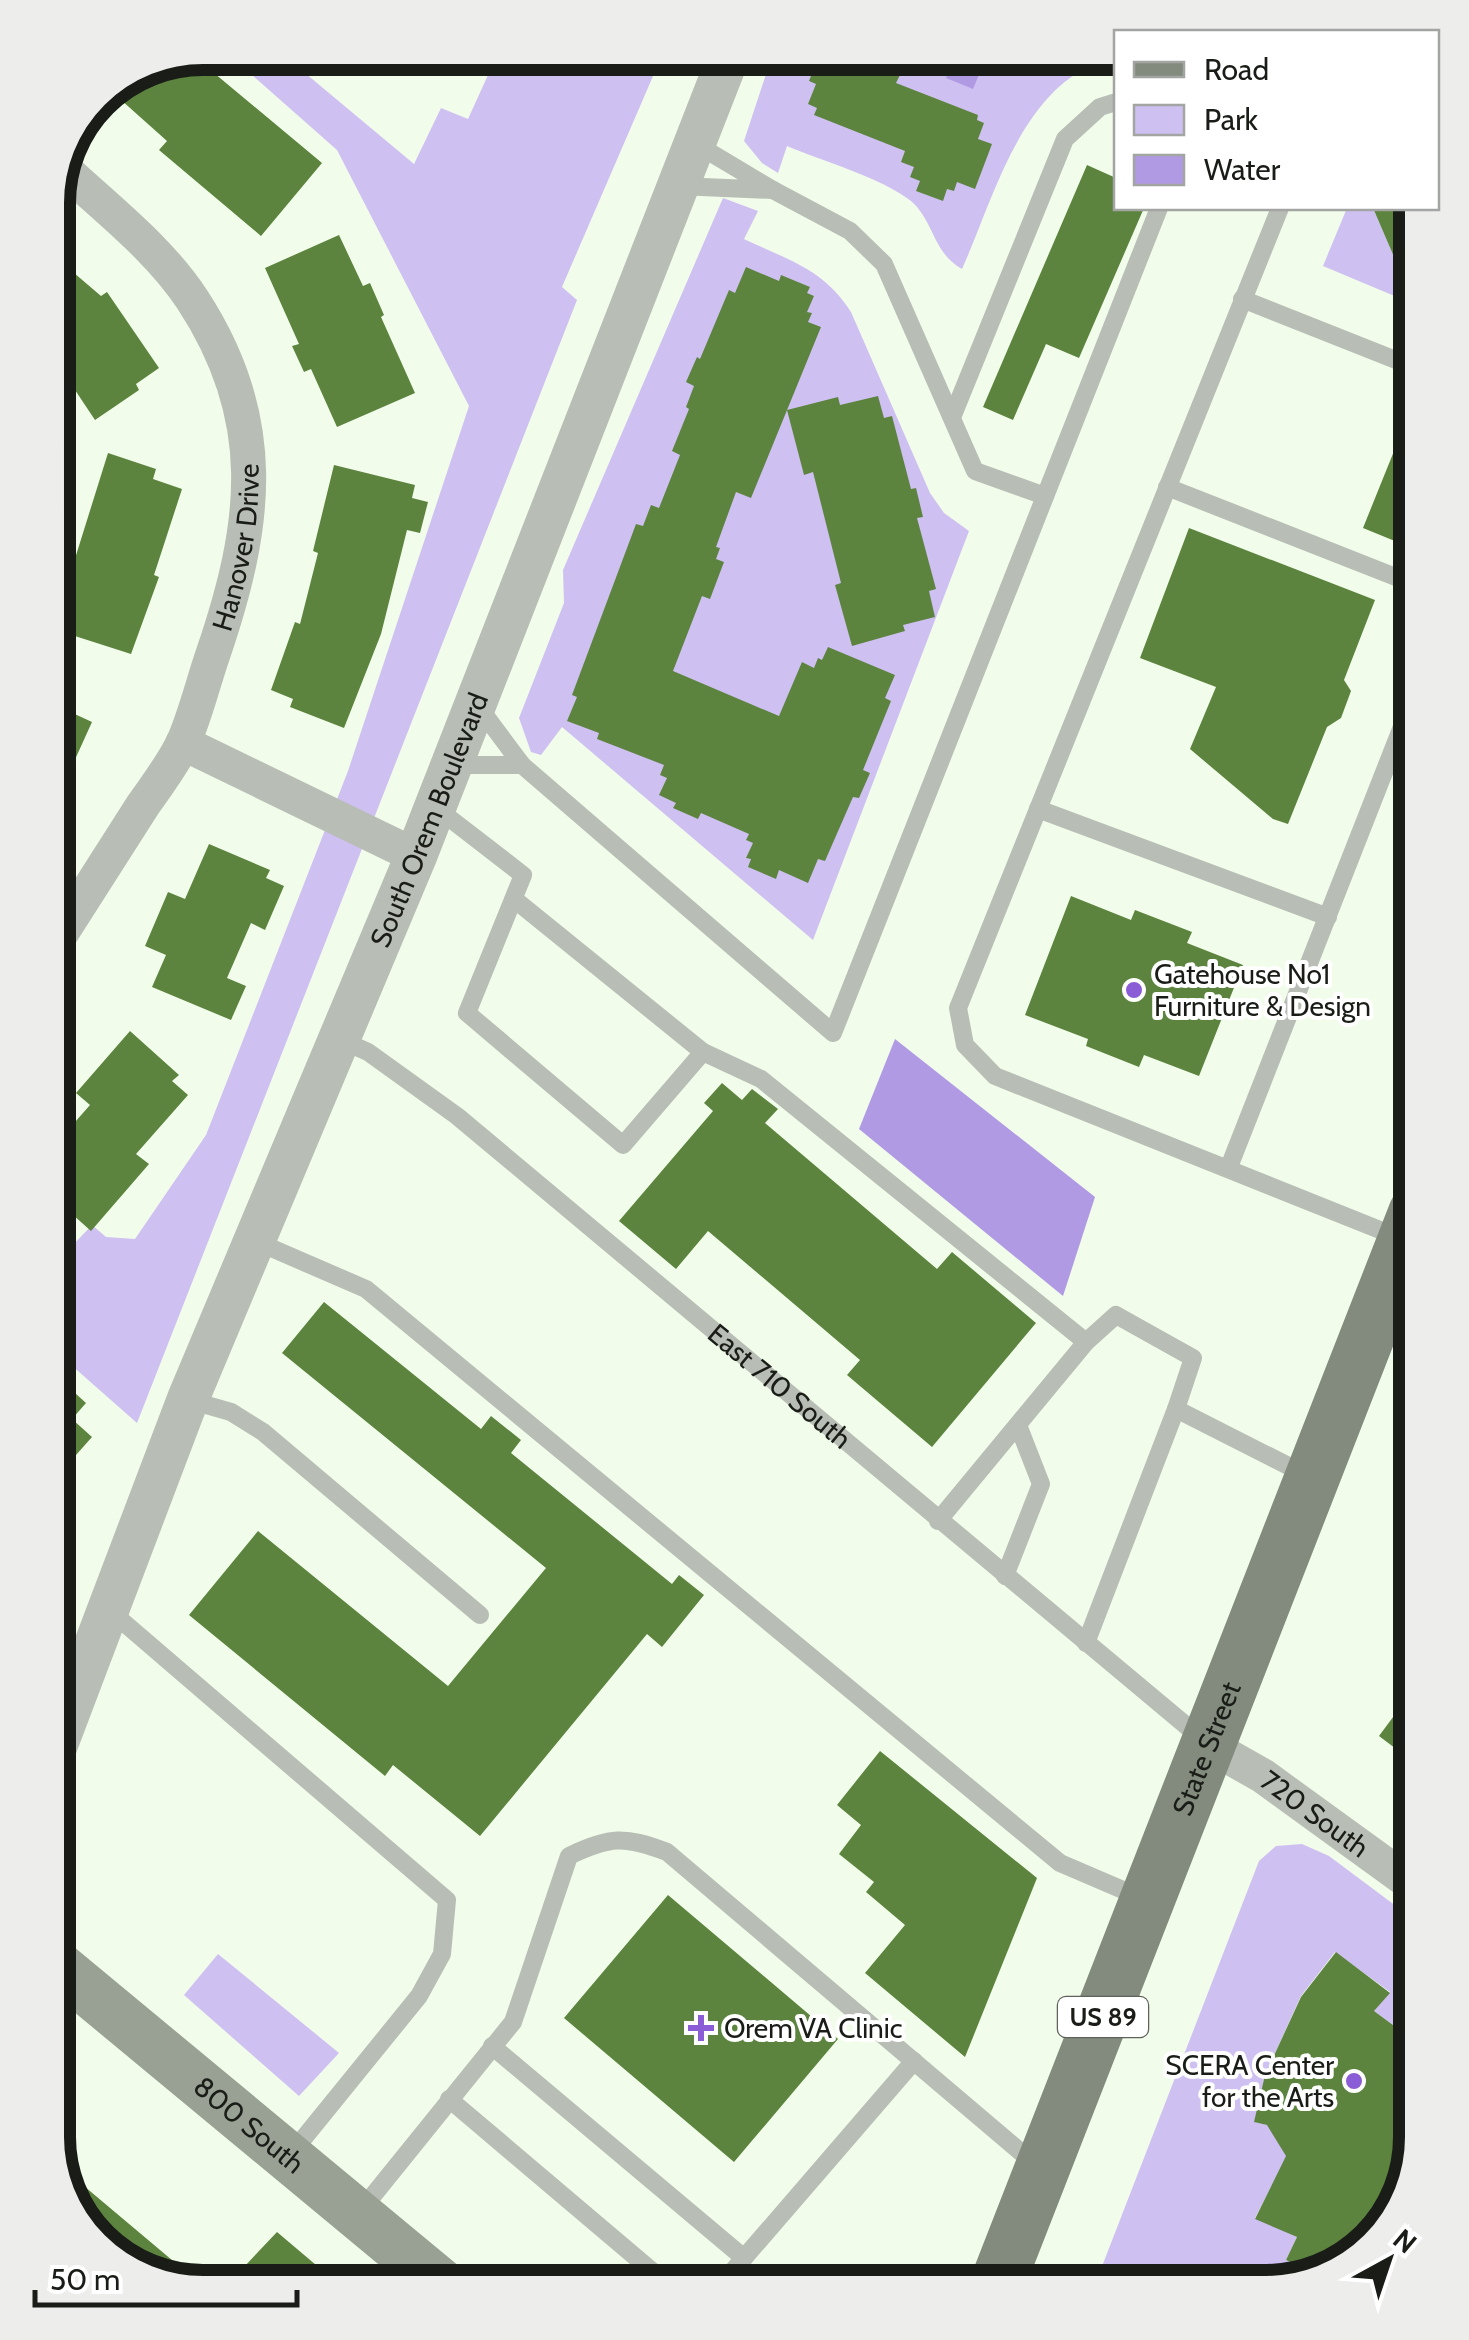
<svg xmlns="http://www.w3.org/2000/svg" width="1469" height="2340" font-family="Cabin,sans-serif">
<rect width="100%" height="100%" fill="#f1fcea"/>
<!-- green -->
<path fill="#cfc0f2" d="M 227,53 L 281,53 L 414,164 L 441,108 L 468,119 L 498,53 L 663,53 L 562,287 L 577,300 L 137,1423 L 53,1349 L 53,1266 L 92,1225 L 106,1237 L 135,1239 L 206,1135 L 348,771 L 469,406 L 337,150 Z
M 773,53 L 1116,53 L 1116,61 C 1107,63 1095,64 1086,68 C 1017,104 992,202 962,269 C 933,253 934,221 911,201 C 884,179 820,160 787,146 L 778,173 L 762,163 L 744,141 Z
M 723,198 L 758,211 L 744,239 C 788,260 824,269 851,312 L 930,493 L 944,513 L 969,531 L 813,940 L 562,727 L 541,755 L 531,752 L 519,718 L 564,603 L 563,570 Z
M 1347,208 L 1373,208 L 1404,280 L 1416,275 L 1416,305 L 1323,266 Z
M 1302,1844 L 1329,1856 L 1416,1921 L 1416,2042 L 1374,2011 L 1390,1992 L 1335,1952 L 1301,1996 L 1265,2075 L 1255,2122 L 1272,2126 L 1288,2154 L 1255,2218 L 1297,2237 L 1286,2260 L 1319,2275 L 1266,2287 L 1094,2287 L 1259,1861 L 1276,1846 Z
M 218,1954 L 339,2053 L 299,2096 L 184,1995 Z"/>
<!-- water -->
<path fill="#b19ae4" d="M 957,53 L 988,53 L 973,89 L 946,78 Z
M 895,1039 L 1095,1197 L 1063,1296 L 859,1129 Z"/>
<!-- building -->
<path fill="#5d843f" d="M 820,53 L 881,53 L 900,59 L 894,73 L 900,75 L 896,83 L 978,115 L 977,120 L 984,123 L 978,139 L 992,144 L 975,189 L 957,182 L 954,191 L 947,189 L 943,201 L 916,191 L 920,181 L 910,177 L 914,167 L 901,162 L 905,151 L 814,115 L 817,108 L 808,104 L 816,84 L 809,81 Z
M 189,58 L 196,58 L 322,163 L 261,236 L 159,150 L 167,141 L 111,91 Z
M 1087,165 L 1116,178 L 1116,208 L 1144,208 L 1079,358 L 1046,344 L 1013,420 L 983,407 Z
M 1373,208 L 1416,208 L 1416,308 Z
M 339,235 L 363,286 L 370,283 L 384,315 L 381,317 L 415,393 L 337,427 L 311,369 L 304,372 L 292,346 L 299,344 L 265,268 Z
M 53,255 L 101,296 L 107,292 L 159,368 L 136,384 L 139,390 L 95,420 L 53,357 Z
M 746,267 L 779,281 L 781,275 L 810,287 L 807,293 L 814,296 L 807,312 L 812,313 L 808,322 L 821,327 L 751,498 L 736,492 L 716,547 L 720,548 L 716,559 L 724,562 L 710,599 L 702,596 L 673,671 L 779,716 L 802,662 L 814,668 L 818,658 L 822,660 L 828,647 L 895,675 L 885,698 L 891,701 L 863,770 L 870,773 L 859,798 L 853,797 L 825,861 L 818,859 L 808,883 L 779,870 L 776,879 L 748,867 L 751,859 L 746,858 L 753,843 L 746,840 L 749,834 L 701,813 L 698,819 L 673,808 L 676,803 L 659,795 L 667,778 L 660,775 L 664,765 L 597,739 L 599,733 L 567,721 L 577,697 L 572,695 L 636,524 L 643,526 L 651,505 L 659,508 L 680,455 L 672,451 L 689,409 L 686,407 L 694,386 L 686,382 L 697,357 L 700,359 L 729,290 L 735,293 Z
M 878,396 L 884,418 L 892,416 L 911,489 L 916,488 L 923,517 L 917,518 L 936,589 L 929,591 L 935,617 L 903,625 L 905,631 L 852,646 L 835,585 L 841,583 L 813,472 L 804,475 L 787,410 L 838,397 L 840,405 Z
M 1415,399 L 1416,521 L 1407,546 L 1363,528 Z
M 108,453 L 156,469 L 153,479 L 182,489 L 154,575 L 159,577 L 131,654 L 53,629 Z
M 334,465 L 415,485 L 412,498 L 428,502 L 420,533 L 407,530 L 381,634 L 344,728 L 290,707 L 293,699 L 271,690 L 295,622 L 300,624 L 318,553 L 313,551 Z
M 1189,528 L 1375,600 L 1344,680 L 1351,691 L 1341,718 L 1327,727 L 1288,824 L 1273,819 L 1190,749 L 1216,687 L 1140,658 Z
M 53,704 L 92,722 L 53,808 Z
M 209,844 L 270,870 L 266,878 L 284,886 L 265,930 L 251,923 L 227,978 L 246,986 L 231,1020 L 152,987 L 166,955 L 145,946 L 168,892 L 185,899 Z
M 1071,896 L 1131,920 L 1135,910 L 1192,932 L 1187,943 L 1243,965 L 1199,1076 L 1144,1055 L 1139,1067 L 1086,1046 L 1088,1039 L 1025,1015 Z
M 130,1031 L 179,1075 L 172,1081 L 188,1095 L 136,1154 L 149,1164 L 91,1231 L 53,1197 L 53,1147 L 90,1105 L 76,1093 Z
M 722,1083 L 742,1100 L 752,1089 L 778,1109 L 765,1123 L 937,1269 L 952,1252 L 1036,1323 L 932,1447 L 847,1375 L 860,1360 L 708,1231 L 676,1269 L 619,1221 L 713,1111 L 704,1103 Z
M 324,1302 L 481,1429 L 491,1416 L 521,1440 L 511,1453 L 672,1584 L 679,1575 L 704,1595 L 662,1647 L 647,1634 L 480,1836 L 393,1765 L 385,1776 L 189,1615 L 258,1531 L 448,1686 L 546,1568 L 282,1353 Z
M 53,1373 L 86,1403 L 72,1419 L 92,1437 L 53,1481 Z
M 1416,1686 L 1416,1764 L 1379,1736 Z
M 880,1751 L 1037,1878 L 965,2057 L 865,1973 L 905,1925 L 866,1892 L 874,1882 L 839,1854 L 861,1825 L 837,1805 Z
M 668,1895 L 838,2039 L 734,2162 L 564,2018 Z
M 1336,1952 L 1390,1993 L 1374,2011 L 1416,2042 L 1416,2138 L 1396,2213 L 1333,2272 L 1319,2275 L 1286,2260 L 1297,2237 L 1255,2219 L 1286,2156 L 1267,2125 L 1254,2122 L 1265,2075 L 1301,1997 Z
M 59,2165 L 204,2287 L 194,2287 L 120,2262 L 68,2204 Z
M 277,2232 L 342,2287 L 225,2287 Z"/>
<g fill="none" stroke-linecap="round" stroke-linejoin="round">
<!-- service -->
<g stroke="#b8bdb5" stroke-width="18">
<path d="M 386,53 L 412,57 L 424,53"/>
<path d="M 678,186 L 773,190 L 696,144"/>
<path d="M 773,190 L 850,231 L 884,264 L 975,471 L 1045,496"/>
<path d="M 1280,208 L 958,1008 L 965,1045 L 995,1076 L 1400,1238"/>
<path d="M 1242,299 L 1416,368"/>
<path d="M 953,415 L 1065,139 L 1100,107 L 1116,102"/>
<path d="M 1167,487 L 1416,585"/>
<path d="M 452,765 L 522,765 L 478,706"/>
<path d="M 522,765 L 833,1033 L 1159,208"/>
<path d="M 435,807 L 523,875 L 467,1013 L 623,1145 L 703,1052 L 514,899"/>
<path d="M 1038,809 L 1328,917"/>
<path id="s1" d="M 341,1040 L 368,1052 L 457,1116 L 1201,1738"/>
<path d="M 703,1052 L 761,1079 L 1086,1342"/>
<path d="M 1229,1167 L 1416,691"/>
<path d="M 255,1241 L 366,1289 L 1060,1863 L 1144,1899"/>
<path d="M 189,1400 L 231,1412 L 263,1432 L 480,1615"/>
<path d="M 938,1521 L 1086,1342 L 1116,1315 L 1193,1358 L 1176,1409 L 1308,1476"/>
<path d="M 1005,1576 L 1041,1484 L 1018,1425"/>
<path d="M 108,1609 L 447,1900 L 442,1954 L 419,1996 L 290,2155"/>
<path d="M 1086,1643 L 1176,1409"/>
<path d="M 492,2046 L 744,2258"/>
<path d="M 449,2099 L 671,2287"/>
<path d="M 358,2214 L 513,2022 L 569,1856 C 610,1836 625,1836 667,1852 L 1036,2165"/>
<path d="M 719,2287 L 914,2061"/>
</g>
<!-- minor -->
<g stroke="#b8bdb5" stroke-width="35">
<path d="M 183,743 L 416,856"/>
<path id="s2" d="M 53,946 C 83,899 113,852 143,805 C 157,785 174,763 184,741 C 196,713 203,683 213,654 C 257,525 271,419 192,299 C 158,248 108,210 64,169"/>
<path id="s3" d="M 1210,1746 L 1263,1776 L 1416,1887"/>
</g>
<!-- tertiary -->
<path stroke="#b8bdb5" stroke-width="42" id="s4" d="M 53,1755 L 188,1399 L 416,856 L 730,53"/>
<!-- secondary -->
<path stroke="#99a094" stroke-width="50" id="s5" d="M 53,1962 L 445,2287"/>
<!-- primary -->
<path stroke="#828b7d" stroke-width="55" id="s6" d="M 996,2287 L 1416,1212"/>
</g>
<!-- markers -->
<g fill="#8a5cd6" stroke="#fff" stroke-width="4">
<circle cx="1134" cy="990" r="10"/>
<path d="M696 2013h10v10h10v10h-10v10h-10v-10h-10v-10h10z"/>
<circle cx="1354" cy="2081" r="10"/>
</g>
<g text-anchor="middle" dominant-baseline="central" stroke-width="8" stroke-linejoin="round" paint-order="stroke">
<!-- shield labels -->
<rect fill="#fff" stroke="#5f615d" stroke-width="2.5" x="1058" y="1997" width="90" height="40" rx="8"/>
<g font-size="25" font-weight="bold" fill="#1a1d17">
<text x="1103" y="2017">US 89</text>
</g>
<!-- street labels -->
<g font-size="28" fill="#1a1d17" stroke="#fff">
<text stroke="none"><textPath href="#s2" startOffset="445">Hanover Drive</textPath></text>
<text stroke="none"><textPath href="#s4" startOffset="1008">South Orem Boulevard</textPath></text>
<text stroke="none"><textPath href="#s1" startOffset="560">East 710 South</textPath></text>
<text stroke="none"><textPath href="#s6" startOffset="578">State Street</textPath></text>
<text stroke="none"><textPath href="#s3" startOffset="125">720 South</textPath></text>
<text stroke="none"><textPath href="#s5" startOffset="255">800 South</textPath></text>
</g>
<!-- poi labels -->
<g font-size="28" fill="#1a1d17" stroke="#fff" text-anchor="start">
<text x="1154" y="974">Gatehouse No1<tspan x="1154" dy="32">Furniture &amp; Design</tspan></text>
<text x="724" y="2028">Orem VA Clinic</text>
<text x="1334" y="2065" text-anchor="end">SCERA Center<tspan x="1334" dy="32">for the Arts</tspan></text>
</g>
</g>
<!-- crop -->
<path d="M0 0H1469V2340H0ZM203 70H1266A133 133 0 0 1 1399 203V2137A133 133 0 0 1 1266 2270H203A133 133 0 0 1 70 2137V203A133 133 0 0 1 203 70Z" fill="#ededec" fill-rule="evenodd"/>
<path fill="none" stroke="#1a1d17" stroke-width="12" d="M203 70H1266A133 133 0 0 1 1399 203V2137A133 133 0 0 1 1266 2270H203A133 133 0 0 1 70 2137V203A133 133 0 0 1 203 70Z"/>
<!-- legend -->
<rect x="1114" y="30" width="325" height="180" fill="#ffffff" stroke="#a3a5a2" stroke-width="2.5"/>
<rect x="1134" y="62" width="50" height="15" fill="#828b7d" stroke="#a3a5a2" stroke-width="2.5"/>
<text x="1204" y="80" font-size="30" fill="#1a1d17">Road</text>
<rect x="1134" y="105" width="50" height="30" fill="#cfc0f2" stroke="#a3a5a2" stroke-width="2.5"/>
<text x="1204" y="130" font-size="30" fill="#1a1d17">Park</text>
<rect x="1134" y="155" width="50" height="30" fill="#b19ae4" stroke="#a3a5a2" stroke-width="2.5"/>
<text x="1204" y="180" font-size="30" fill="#1a1d17">Water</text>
<!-- north arrow -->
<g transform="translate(1389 2260) rotate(40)" stroke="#ffffff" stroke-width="8" paint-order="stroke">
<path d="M0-8L18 38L0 25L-18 38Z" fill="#1a1d17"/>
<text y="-15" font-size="28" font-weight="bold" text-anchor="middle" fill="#1a1d17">N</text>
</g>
<!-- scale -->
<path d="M35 2290v15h262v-15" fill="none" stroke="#1a1d17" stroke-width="5"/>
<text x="50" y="2290" font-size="30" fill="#1a1d17" stroke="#ffffff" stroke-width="8" paint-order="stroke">50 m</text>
</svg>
